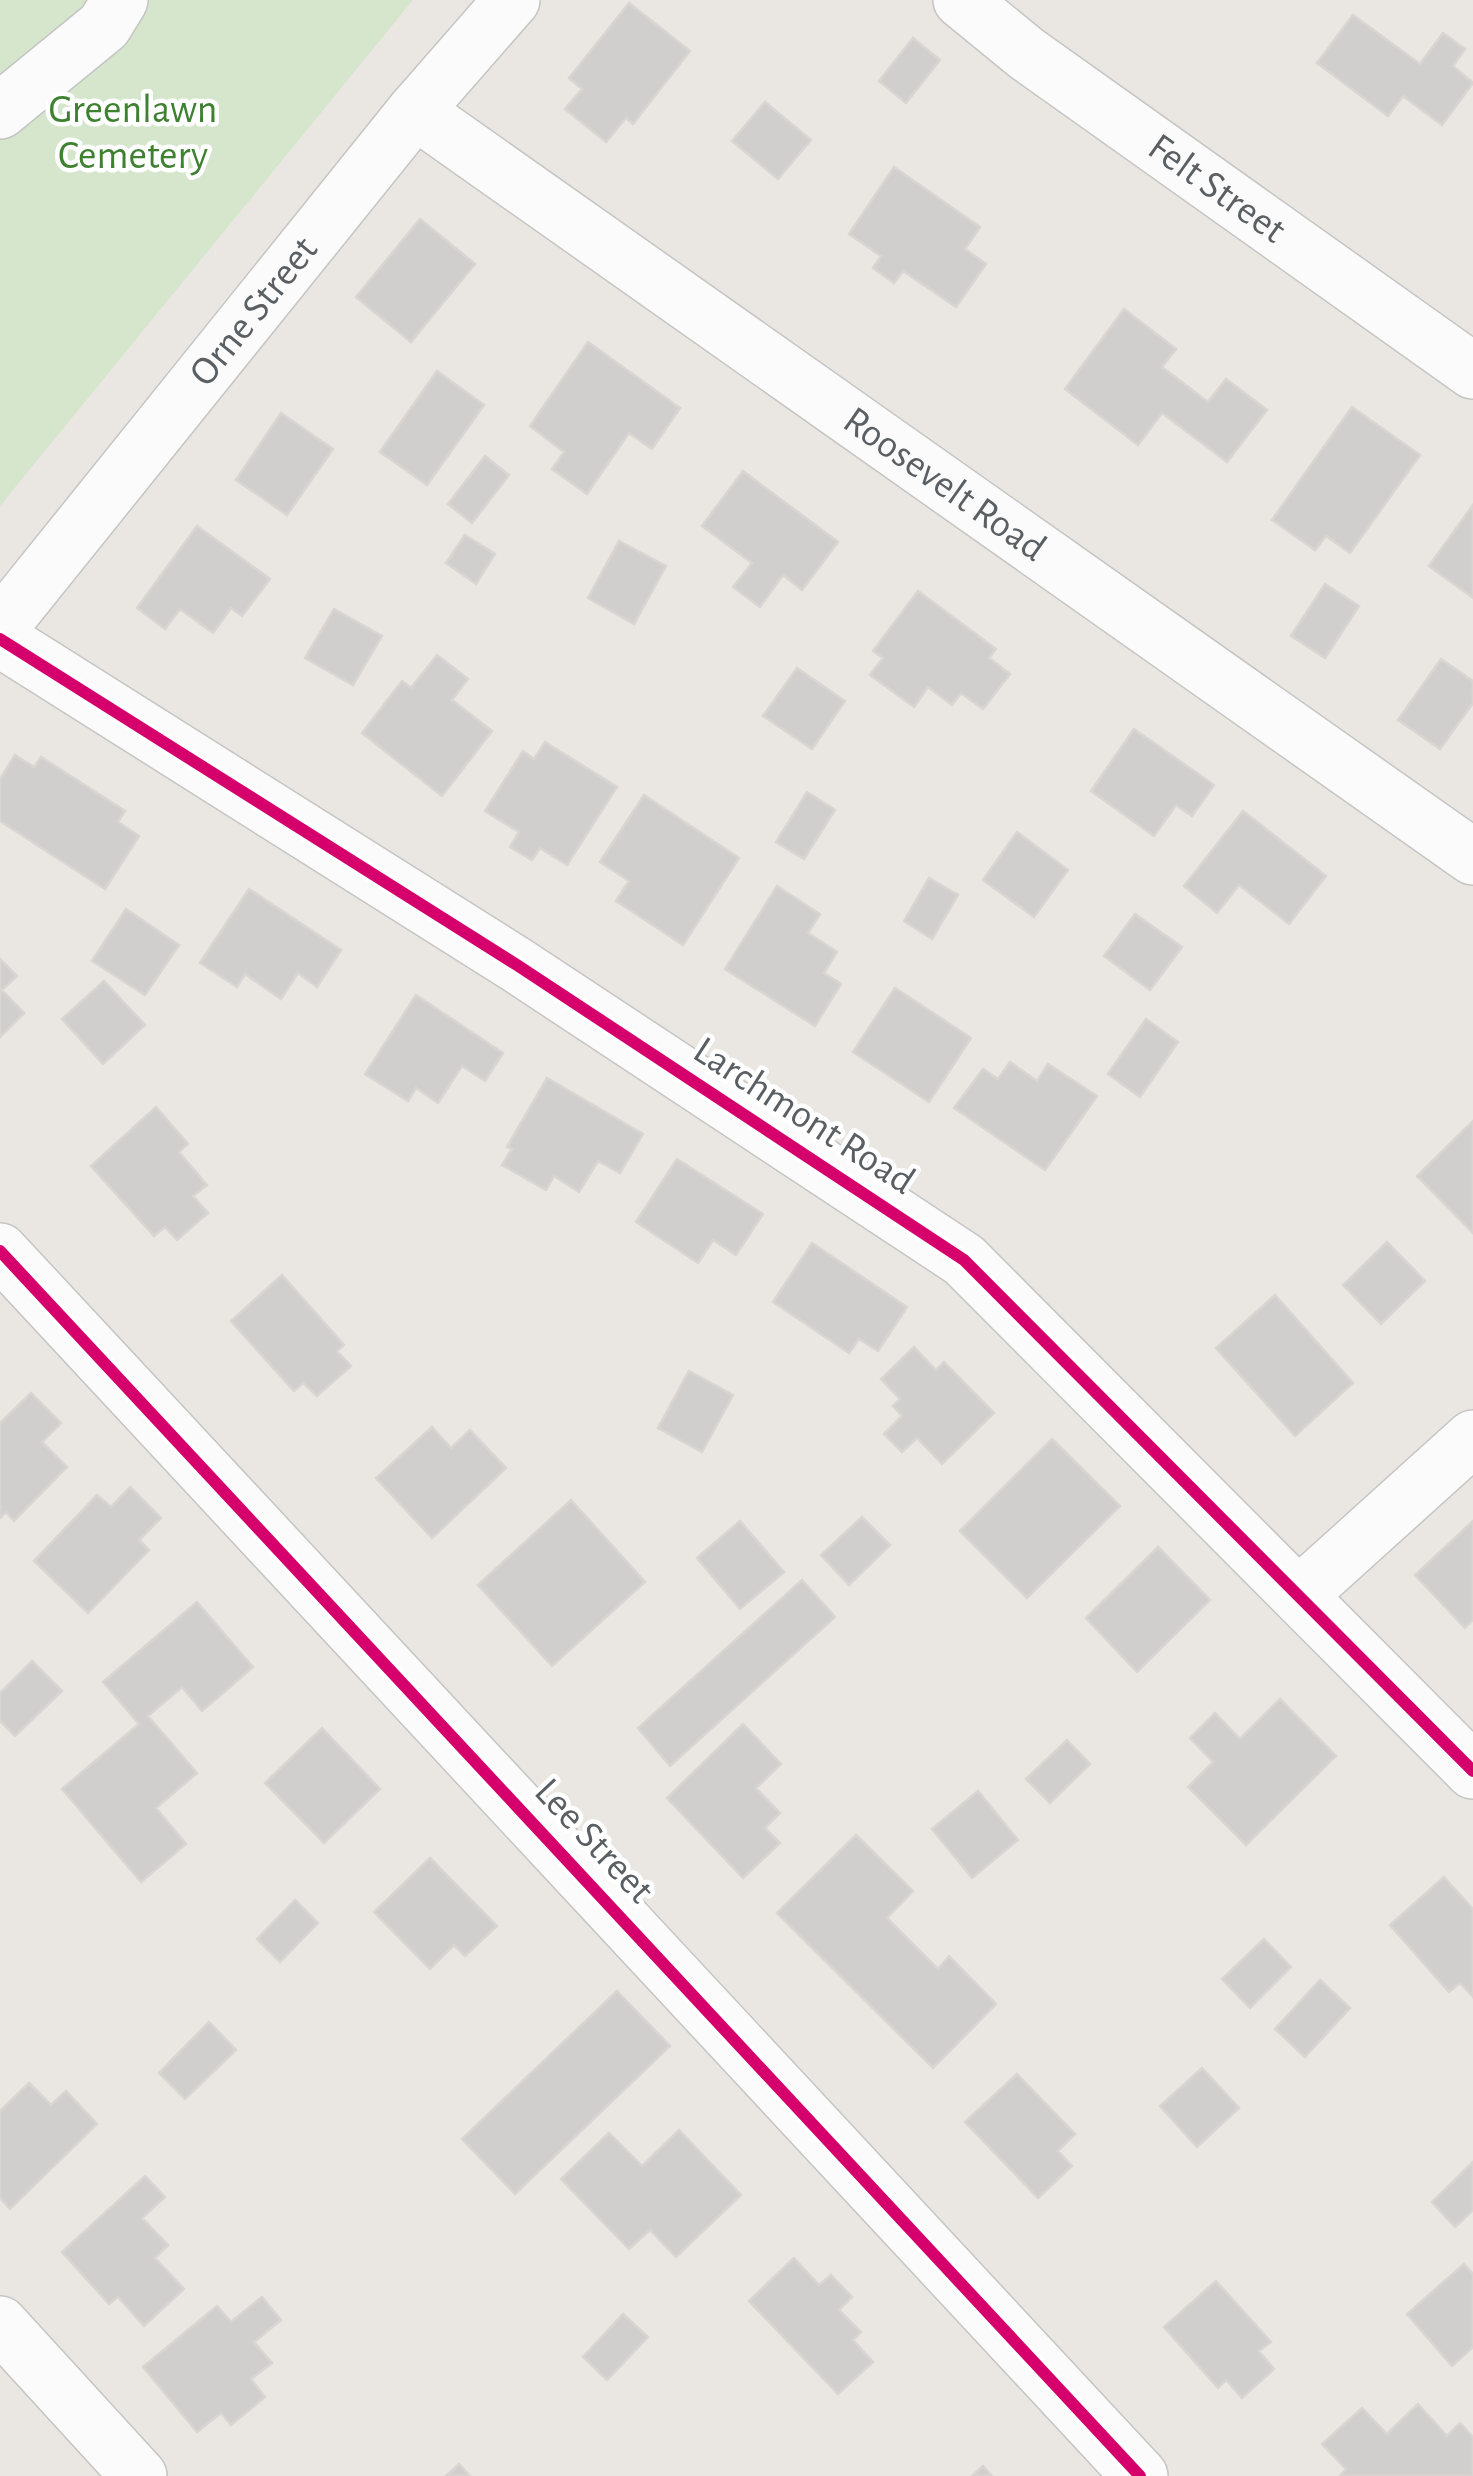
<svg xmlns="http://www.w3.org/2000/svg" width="1473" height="2476" font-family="'Alegreya Sans',sans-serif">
<rect width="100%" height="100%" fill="#eae7e3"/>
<!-- green -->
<path fill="#d5e6cd" d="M 0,0 L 413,0 L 0,506 Z"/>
<!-- building -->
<path fill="#d1cfcd" stroke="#d9d5d2" stroke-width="2.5" d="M 629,3 L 690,51 L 633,124 L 626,118 L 606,142 L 565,109 L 582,89 L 569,78 Z
M 1353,15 L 1420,64 L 1443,33 L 1465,49 L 1453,66 L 1473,83 L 1442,125 L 1403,96 L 1388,116 L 1317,63 Z
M 913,38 L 940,60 L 906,103 L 879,81 Z
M 765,102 L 811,140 L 778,179 L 732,141 Z
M 894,167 L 980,227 L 965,249 L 986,264 L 956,307 L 903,271 L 894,283 L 873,268 L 881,256 L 849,234 Z
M 420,219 L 475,264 L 411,342 L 356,297 Z
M 1124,309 L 1176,349 L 1162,367 L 1208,402 L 1226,379 L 1267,410 L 1227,462 L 1162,413 L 1138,445 L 1065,389 Z
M 588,342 L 680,408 L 652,449 L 629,433 L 587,494 L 552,469 L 564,452 L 530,426 Z
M 437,371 L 484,405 L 427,485 L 380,452 Z
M 1352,407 L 1420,455 L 1350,553 L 1326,536 L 1315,550 L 1272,520 Z
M 281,413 L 333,449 L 287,515 L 236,480 Z
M 485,456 L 509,475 L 472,523 L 448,504 Z
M 743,471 L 838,542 L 802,590 L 783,575 L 760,607 L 733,587 L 752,563 L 702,526 Z
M 1473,505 L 1473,598 L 1429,566 Z
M 197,526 L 270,579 L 242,616 L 231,608 L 213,633 L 180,609 L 165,629 L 137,608 Z
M 465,535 L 495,554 L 476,584 L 446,563 Z
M 619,541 L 666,566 L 634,624 L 588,598 Z
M 1325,584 L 1359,606 L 1325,658 L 1291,636 Z
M 918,591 L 996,649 L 989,658 L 1010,674 L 983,709 L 961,693 L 952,705 L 928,687 L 914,707 L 870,675 L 883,658 L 873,651 Z
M 334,609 L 382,636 L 353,685 L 305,658 Z
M 437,655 L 468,679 L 452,700 L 492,731 L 442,796 L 362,733 L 402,681 L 411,688 Z
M 1441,659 L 1473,681 L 1473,703 L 1440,749 L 1398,720 Z
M 797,668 L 845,701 L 812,749 L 763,716 Z
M 1134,729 L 1214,785 L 1192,816 L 1176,805 L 1154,836 L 1091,791 Z
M 545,742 L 617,787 L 567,865 L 540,848 L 532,860 L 510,847 L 519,832 L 485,811 L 523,751 L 534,759 Z
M 15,755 L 34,767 L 41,757 L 125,811 L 118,822 L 139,836 L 105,889 L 0,821 L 0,779 Z
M 807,792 L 835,810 L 804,859 L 776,842 Z
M 644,795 L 739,858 L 683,945 L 616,901 L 629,881 L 600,862 Z
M 1243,811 L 1326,876 L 1289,924 L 1239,885 L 1217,913 L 1184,886 Z
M 1017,832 L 1068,870 L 1034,917 L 983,880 Z
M 929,878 L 958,895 L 932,939 L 904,921 Z
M 777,886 L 820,914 L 808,933 L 837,952 L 824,973 L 841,984 L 815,1026 L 725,969 Z
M 249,889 L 341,950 L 317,987 L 298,973 L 281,999 L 245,974 L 237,987 L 200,963 Z
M 126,909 L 179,945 L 145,995 L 92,961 Z
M 1135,914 L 1182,947 L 1150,990 L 1104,956 Z
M 0,959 L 17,976 L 2,990 L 24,1013 L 0,1037 Z
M 104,981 L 145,1025 L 103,1064 L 62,1019 Z
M 895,988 L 971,1038 L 929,1102 L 853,1052 Z
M 416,995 L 503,1053 L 485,1081 L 462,1066 L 438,1103 L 416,1088 L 408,1101 L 365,1074 Z
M 1146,1019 L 1178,1042 L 1140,1097 L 1108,1074 Z
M 1010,1062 L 1037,1081 L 1048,1064 L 1097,1096 L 1045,1170 L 954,1108 L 983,1069 L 998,1079 Z
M 547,1078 L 643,1134 L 620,1173 L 598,1161 L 579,1192 L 554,1176 L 546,1190 L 502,1165 L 512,1149 L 507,1147 Z
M 156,1107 L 188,1144 L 179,1152 L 207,1185 L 193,1196 L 208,1213 L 177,1240 L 165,1227 L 154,1236 L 91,1166 Z
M 1473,1121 L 1473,1233 L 1417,1176 Z
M 677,1159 L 763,1214 L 736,1255 L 713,1240 L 698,1263 L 636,1222 Z
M 1387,1242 L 1425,1281 L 1381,1324 L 1343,1285 Z
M 812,1243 L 907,1307 L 878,1351 L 859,1339 L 849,1353 L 773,1302 Z
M 282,1275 L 344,1345 L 337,1351 L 351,1366 L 317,1396 L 303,1383 L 294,1391 L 231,1321 Z
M 1275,1295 L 1353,1383 L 1295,1436 L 1216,1348 Z
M 914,1347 L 936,1370 L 944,1362 L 994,1413 L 942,1464 L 917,1438 L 902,1452 L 884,1434 L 902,1416 L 893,1406 L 900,1399 L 881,1379 Z
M 689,1371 L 733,1395 L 702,1452 L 658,1428 Z
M 31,1393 L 61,1423 L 42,1442 L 67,1467 L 14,1521 L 6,1512 L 0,1518 L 0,1423 Z
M 432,1427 L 451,1448 L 470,1430 L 506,1468 L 432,1538 L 376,1478 Z
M 1052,1439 L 1120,1506 L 1027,1598 L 960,1531 Z
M 130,1487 L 161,1518 L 139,1540 L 149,1550 L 88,1613 L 34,1561 L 97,1495 L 111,1507 Z
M 571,1500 L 645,1582 L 552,1666 L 478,1585 Z
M 862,1517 L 890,1545 L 849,1585 L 821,1555 Z
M 740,1521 L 784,1572 L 740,1609 L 697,1558 Z
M 1473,1521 L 1473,1620 L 1465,1628 L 1415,1575 Z
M 1158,1547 L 1210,1600 L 1137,1672 L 1086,1618 Z
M 802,1580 L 835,1617 L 670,1766 L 638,1728 Z
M 197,1602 L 253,1667 L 202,1711 L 182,1687 L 148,1716 L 197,1773 L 156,1808 L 186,1844 L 141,1882 L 62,1789 L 139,1724 L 103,1682 Z
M 32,1661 L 62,1691 L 15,1736 L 0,1721 L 0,1693 Z
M 1280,1699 L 1336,1756 L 1246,1845 L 1188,1787 L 1213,1762 L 1190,1738 L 1215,1713 L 1240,1739 Z
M 743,1724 L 781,1764 L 756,1788 L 780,1813 L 765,1828 L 780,1843 L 743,1878 L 667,1798 Z
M 322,1728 L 380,1789 L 324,1843 L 265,1783 Z
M 1067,1740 L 1090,1764 L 1050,1803 L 1026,1779 Z
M 978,1791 L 1018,1840 L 972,1878 L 932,1829 Z
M 856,1835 L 913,1891 L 887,1918 L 938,1969 L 949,1956 L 996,2004 L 933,2068 L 777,1913 Z
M 430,1858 L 497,1926 L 465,1956 L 454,1945 L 430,1969 L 374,1912 Z
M 1444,1877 L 1473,1909 L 1473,1997 L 1460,1983 L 1449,1992 L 1390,1925 Z
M 295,1900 L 318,1923 L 280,1962 L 257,1939 Z
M 1264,1939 L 1291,1967 L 1250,2008 L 1222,1979 Z
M 1320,1980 L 1350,2008 L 1305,2057 L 1275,2029 Z
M 617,1991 L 670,2046 L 515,2194 L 462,2139 Z
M 209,2022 L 236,2050 L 185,2099 L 159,2073 Z
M 1202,2068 L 1239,2108 L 1197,2147 L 1160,2106 Z
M 1017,2074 L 1075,2134 L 1058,2151 L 1072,2166 L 1038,2198 L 965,2122 Z
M 29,2083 L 51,2105 L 66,2091 L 97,2124 L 10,2209 L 0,2198 L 0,2111 Z
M 679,2130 L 741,2195 L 676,2257 L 650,2230 L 629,2249 L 561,2179 L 609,2133 L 642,2166 Z
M 1473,2162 L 1473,2210 L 1455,2227 L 1432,2202 Z
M 145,2176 L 165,2197 L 142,2218 L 168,2245 L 155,2258 L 184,2289 L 144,2326 L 118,2297 L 109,2304 L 62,2252 Z
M 794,2258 L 819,2285 L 831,2275 L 852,2297 L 839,2310 L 861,2332 L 853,2340 L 873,2362 L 838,2394 L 749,2301 Z
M 1464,2264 L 1473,2274 L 1473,2347 L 1452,2366 L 1407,2314 Z
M 1216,2281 L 1271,2342 L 1259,2351 L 1274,2369 L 1242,2398 L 1226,2380 L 1218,2388 L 1164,2327 Z
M 262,2297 L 281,2320 L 254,2342 L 272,2363 L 251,2379 L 265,2397 L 231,2425 L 221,2413 L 197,2432 L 143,2367 L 217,2306 L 231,2322 Z
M 623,2314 L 648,2337 L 607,2380 L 583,2357 Z
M 1418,2404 L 1447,2436 L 1460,2423 L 1473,2437 L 1473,2476 L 1340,2476 L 1346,2469 L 1322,2444 L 1362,2408 L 1387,2434 Z
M 459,2464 L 470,2476 L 446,2476 Z
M 983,2466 L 992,2476 L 972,2476 Z"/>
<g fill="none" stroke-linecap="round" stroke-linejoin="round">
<defs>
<g id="minor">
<path id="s1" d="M 961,0 L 1027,54 L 1473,371"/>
<path d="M 0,111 L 104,26 L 120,0"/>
<path id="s2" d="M 415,111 L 1473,857"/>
<path id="s3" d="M 0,627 L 415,111 L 512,0"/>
<path d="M 0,639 L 517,965 L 964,1260 L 1473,1771"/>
<path d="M 0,1251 L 1140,2476"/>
<path d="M 1299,1595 L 1473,1438"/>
<path d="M 0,2324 L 139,2476"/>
</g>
</defs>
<!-- minor casing -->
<use href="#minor" stroke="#c5c5c4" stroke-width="58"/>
<!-- minor -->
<use href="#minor" stroke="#fcfbfb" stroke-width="55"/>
<defs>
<path id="cycleway" d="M 0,639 L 517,965 L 964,1260 L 1473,1771
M 0,1251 L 1140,2476"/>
</defs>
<!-- cycleway casing -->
<use href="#cycleway" stroke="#fff" stroke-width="19"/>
<!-- cycleway -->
<use href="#cycleway" stroke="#d6006c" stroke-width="12"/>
</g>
<g text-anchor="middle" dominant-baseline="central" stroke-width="9" stroke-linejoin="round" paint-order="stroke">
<!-- park labels -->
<g font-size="40" fill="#3e8131" stroke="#fff">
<text x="133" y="110">Greenlawn<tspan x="133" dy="46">Cemetery</tspan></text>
</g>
<!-- street labels -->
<g font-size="40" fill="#595f62" stroke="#fff">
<text stroke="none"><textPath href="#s1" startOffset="318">Felt Street</textPath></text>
<text stroke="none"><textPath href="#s3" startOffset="405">Orne Street</textPath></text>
<text stroke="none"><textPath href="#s2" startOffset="648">Roosevelt Road</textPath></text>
<text transform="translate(804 1116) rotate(33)">Larchmont Road</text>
<text transform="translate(594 1841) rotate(47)">Lee Street</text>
</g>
</g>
</svg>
